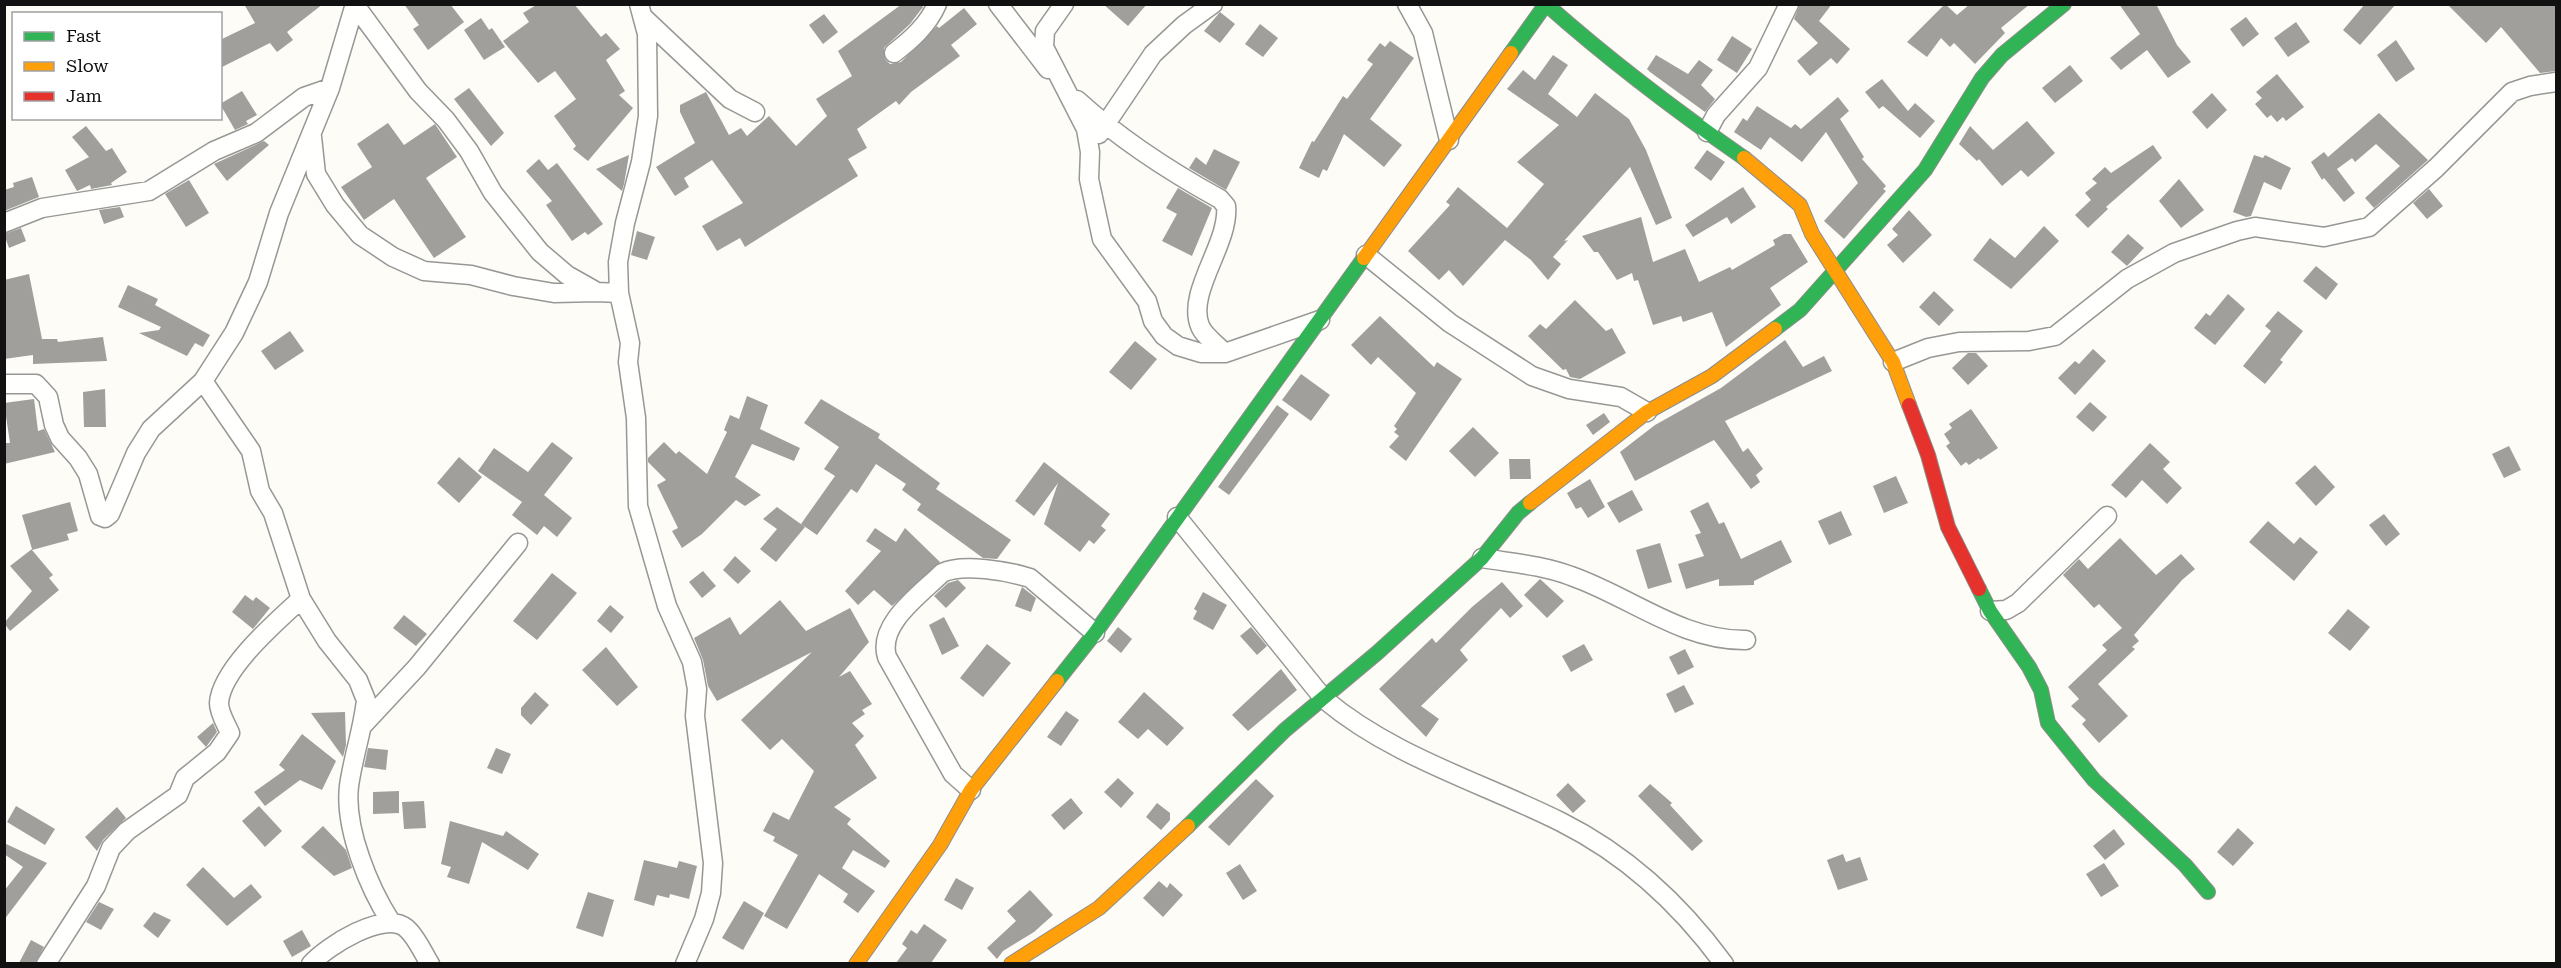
<svg xmlns="http://www.w3.org/2000/svg" width="2561" height="968" font-family="'Roboto Serif',serif">
<rect width="100%" height="100%" fill="#fdfcf7"/>
<!-- building -->
<path fill="#a19f9c" d="M 244,4 L 323,4 L 287,32 L 293,40 L 277,52 L 270,43 L 220,68 L 220,40 L 255,23 Z
M 404,4 L 450,4 L 464,22 L 428,50 L 413,29 L 419,25 Z
M 538,4 L 574,4 L 601,37 L 606,33 L 620,49 L 606,60 L 625,91 L 619,95 L 633,108 L 588,161 L 573,149 L 576,146 L 554,116 L 576,99 L 555,71 L 538,83 L 503,41 L 529,22 L 523,13 Z
M 902,4 L 921,4 L 923,7 L 910,24 L 884,48 L 885,59 L 890,64 L 901,62 L 937,26 L 939,28 L 964,8 L 977,24 L 951,45 L 960,56 L 911,92 L 899,105 L 896,101 L 857,129 L 867,148 L 848,159 L 858,176 L 745,247 L 740,238 L 717,251 L 702,226 L 743,203 L 712,160 L 684,178 L 689,187 L 675,196 L 656,167 L 695,143 L 680,112 L 680,105 L 706,92 L 729,135 L 741,128 L 747,136 L 769,116 L 796,146 L 827,116 L 816,99 L 852,76 L 838,51 Z
M 1103,4 L 1147,4 L 1128,26 Z
M 1800,4 L 1832,4 L 1819,21 L 1850,49 L 1837,64 L 1831,58 L 1810,76 L 1797,61 L 1818,43 L 1794,19 Z
M 1945,4 L 1957,15 L 1970,4 L 2030,4 L 2001,28 L 2005,33 L 1975,64 L 1954,43 L 1950,47 L 1941,38 L 1927,57 L 1907,42 Z
M 2119,4 L 2156,4 L 2177,45 L 2191,62 L 2168,78 L 2147,50 L 2121,70 L 2110,58 L 2140,34 Z
M 2365,4 L 2396,4 L 2360,45 L 2343,30 Z
M 2447,4 L 2556,4 L 2556,71 L 2540,73 L 2501,27 L 2486,43 Z
M 1220,12 L 1235,24 L 1220,43 L 1204,31 Z
M 824,14 L 838,32 L 823,44 L 809,25 Z
M 2246,17 L 2259,34 L 2243,47 L 2230,29 Z
M 481,18 L 489,30 L 492,28 L 505,47 L 484,60 L 464,30 Z
M 2296,22 L 2310,42 L 2288,57 L 2274,38 Z
M 1260,24 L 1278,38 L 1263,57 L 1245,44 Z
M 1732,36 L 1752,49 L 1737,73 L 1717,60 Z
M 2396,40 L 2415,69 L 2396,82 L 2377,55 Z
M 1390,41 L 1414,58 L 1370,119 L 1402,145 L 1384,167 L 1344,134 L 1327,171 L 1323,169 L 1319,178 L 1299,168 L 1312,141 L 1314,142 L 1343,96 L 1347,99 L 1373,64 L 1367,60 L 1380,43 L 1385,47 Z
M 1553,55 L 1568,65 L 1548,94 L 1577,117 L 1595,93 L 1629,119 L 1646,150 L 1672,218 L 1656,225 L 1630,167 L 1564,241 L 1568,240 L 1553,257 L 1561,264 L 1548,280 L 1531,260 L 1505,240 L 1463,286 L 1449,270 L 1439,280 L 1408,251 L 1450,205 L 1446,202 L 1458,187 L 1507,228 L 1544,184 L 1517,162 L 1559,125 L 1507,89 L 1523,70 L 1535,80 Z
M 1656,55 L 1688,74 L 1699,60 L 1713,70 L 1701,85 L 1715,99 L 1705,112 L 1650,72 L 1647,69 Z
M 2070,65 L 2083,81 L 2055,103 L 2042,88 Z
M 2277,74 L 2304,107 L 2286,121 L 2283,117 L 2277,122 L 2271,115 L 2267,118 L 2255,104 L 2262,98 L 2256,92 Z
M 1882,79 L 1908,111 L 1915,103 L 1935,121 L 1920,138 L 1883,106 L 1879,109 L 1865,92 Z
M 469,88 L 504,133 L 491,146 L 454,99 Z
M 242,91 L 257,115 L 246,121 L 248,124 L 235,130 L 220,104 Z
M 2212,93 L 2227,110 L 2207,129 L 2192,112 Z
M 1838,97 L 1849,111 L 1840,119 L 1864,157 L 1862,159 L 1886,186 L 1883,189 L 1886,191 L 1844,239 L 1824,221 L 1858,183 L 1826,132 L 1802,162 L 1770,137 L 1761,150 L 1734,132 L 1743,118 L 1747,121 L 1757,106 L 1791,128 L 1795,124 L 1801,129 Z
M 2379,113 L 2428,160 L 2374,208 L 2365,198 L 2400,166 L 2376,144 L 2355,162 L 2352,158 L 2337,169 L 2355,193 L 2344,202 L 2324,178 L 2322,180 L 2311,162 L 2324,152 L 2328,157 Z
M 2027,121 L 2055,153 L 2028,177 L 2021,170 L 2002,186 L 1979,159 L 1977,161 L 1959,144 L 1970,126 L 1993,150 Z
M 388,123 L 404,145 L 435,124 L 457,157 L 426,178 L 466,237 L 434,258 L 394,199 L 364,220 L 341,187 L 372,167 L 357,144 Z
M 86,126 L 106,151 L 112,148 L 127,172 L 111,183 L 112,185 L 91,189 L 90,185 L 77,191 L 65,170 L 89,157 L 72,137 Z
M 264,141 L 269,145 L 227,181 L 214,164 Z
M 2153,145 L 2162,158 L 2106,207 L 2108,209 L 2088,228 L 2075,215 L 2091,200 L 2085,193 L 2097,183 L 2092,179 L 2105,167 L 2111,173 Z
M 1214,149 L 1240,162 L 1226,190 L 1189,168 L 1196,157 L 1206,165 Z
M 1707,150 L 1725,162 L 1711,181 L 1694,168 Z
M 629,155 L 624,184 L 622,191 L 596,169 Z
M 2254,155 L 2263,158 L 2265,155 L 2291,168 L 2281,190 L 2264,182 L 2251,216 L 2246,217 L 2233,212 Z
M 539,159 L 548,170 L 557,163 L 603,224 L 588,235 L 585,232 L 572,241 L 546,205 L 552,201 L 526,171 Z
M 32,177 L 39,197 L 4,211 L 4,190 L 14,187 L 13,183 Z
M 2179,179 L 2204,210 L 2181,228 L 2159,201 Z
M 189,180 L 209,213 L 186,227 L 165,194 Z
M 1743,187 L 1756,207 L 1731,224 L 1727,217 L 1693,237 L 1685,225 Z
M 1178,188 L 1212,208 L 1192,256 L 1162,241 L 1177,214 L 1166,208 Z
M 2429,189 L 2443,206 L 2427,219 L 2413,203 Z
M 120,207 L 124,217 L 104,224 L 99,210 Z
M 1909,210 L 1932,235 L 1903,263 L 1887,245 L 1898,235 L 1892,229 Z
M 1641,217 L 1653,262 L 1685,249 L 1699,282 L 1730,267 L 1732,270 L 1775,245 L 1773,240 L 1784,234 L 1791,234 L 1808,262 L 1770,288 L 1781,305 L 1726,347 L 1712,312 L 1683,322 L 1681,316 L 1653,325 L 1638,280 L 1634,281 L 1632,273 L 1617,280 L 1598,252 L 1594,252 L 1582,236 Z
M 2044,226 L 2059,241 L 2011,289 L 1973,260 L 1990,238 L 2015,258 Z
M 21,228 L 26,241 L 9,248 L 4,234 Z
M 637,231 L 655,237 L 647,260 L 631,255 Z
M 2128,234 L 2144,248 L 2127,266 L 2111,252 Z
M 2316,266 L 2338,284 L 2326,300 L 2303,281 Z
M 29,274 L 42,339 L 57,339 L 58,342 L 103,337 L 107,361 L 33,364 L 33,355 L 4,359 L 4,280 Z
M 128,285 L 158,299 L 155,305 L 210,335 L 203,347 L 195,343 L 187,356 L 139,333 L 159,330 L 161,327 L 118,307 Z
M 1934,291 L 1954,310 L 1939,326 L 1919,307 Z
M 2228,294 L 2245,309 L 2215,345 L 2194,328 L 2206,313 L 2210,316 Z
M 1575,300 L 1606,331 L 1612,328 L 1626,353 L 1580,379 L 1570,377 L 1566,369 L 1563,370 L 1528,336 L 1540,324 L 1546,329 Z
M 2278,311 L 2303,331 L 2280,360 L 2283,362 L 2265,384 L 2243,366 L 2271,331 L 2265,326 Z
M 1380,316 L 1434,367 L 1437,362 L 1462,379 L 1406,461 L 1389,447 L 1399,436 L 1394,432 L 1397,429 L 1394,426 L 1416,393 L 1378,357 L 1371,365 L 1351,345 Z
M 290,331 L 304,351 L 275,370 L 261,351 Z
M 1785,340 L 1803,367 L 1824,356 L 1832,371 L 1725,421 L 1743,452 L 1748,448 L 1763,469 L 1756,475 L 1760,482 L 1751,489 L 1714,440 L 1635,481 L 1620,452 L 1655,425 L 1721,388 Z
M 1135,341 L 1157,359 L 1131,390 L 1109,372 Z
M 2093,349 L 2106,361 L 2075,395 L 2058,378 L 2075,361 L 2079,364 Z
M 1968,353 L 1976,353 L 1988,366 L 1968,385 L 1952,368 Z
M 1301,374 L 1330,395 L 1311,421 L 1282,400 Z
M 105,389 L 106,427 L 84,427 L 83,392 Z
M 747,396 L 768,405 L 760,429 L 800,448 L 794,461 L 752,444 L 735,477 L 761,495 L 745,506 L 736,500 L 702,534 L 682,548 L 672,531 L 678,528 L 657,485 L 666,480 L 648,462 L 648,458 L 664,442 L 676,454 L 679,451 L 707,474 L 727,432 L 724,430 L 730,415 L 739,419 Z
M 34,399 L 38,431 L 44,429 L 55,452 L 4,464 L 4,443 L 10,443 L 4,403 Z
M 821,399 L 880,434 L 878,438 L 940,483 L 936,489 L 1011,540 L 997,559 L 983,558 L 917,510 L 921,504 L 902,490 L 906,484 L 876,464 L 857,493 L 851,489 L 817,535 L 801,524 L 835,476 L 824,469 L 839,447 L 804,423 Z
M 2090,402 L 2107,417 L 2093,432 L 2076,417 Z
M 1277,405 L 1289,414 L 1229,495 L 1218,487 Z
M 1971,409 L 1998,448 L 1980,460 L 1979,458 L 1969,465 L 1966,462 L 1961,466 L 1946,446 L 1950,443 L 1944,434 L 1952,428 L 1949,424 Z
M 1604,413 L 1610,422 L 1593,435 L 1586,425 Z
M 1473,427 L 1499,453 L 1475,477 L 1449,451 Z
M 552,442 L 573,458 L 544,495 L 572,518 L 557,537 L 544,526 L 537,535 L 512,515 L 522,502 L 478,471 L 494,448 L 528,472 Z
M 2150,443 L 2170,462 L 2163,469 L 2182,488 L 2167,504 L 2142,480 L 2126,498 L 2111,485 Z
M 2509,446 L 2521,470 L 2504,478 L 2492,454 Z
M 459,457 L 482,477 L 459,503 L 437,483 Z
M 1509,459 L 1530,459 L 1531,479 L 1510,479 Z
M 1044,462 L 1110,514 L 1101,526 L 1106,530 L 1094,544 L 1089,540 L 1080,552 L 1044,524 L 1058,483 L 1034,516 L 1015,501 Z
M 2315,465 L 2335,487 L 2316,506 L 2295,483 Z
M 1896,476 L 1908,503 L 1884,513 L 1873,486 Z
M 1590,479 L 1605,507 L 1588,518 L 1581,507 L 1576,509 L 1567,493 Z
M 1632,490 L 1643,510 L 1619,523 L 1607,503 Z
M 70,502 L 78,531 L 67,534 L 69,540 L 32,550 L 53,575 L 49,578 L 59,590 L 10,631 L 4,623 L 32,591 L 10,566 L 32,549 L 22,515 Z
M 1708,502 L 1719,524 L 1724,522 L 1741,559 L 1781,540 L 1792,562 L 1754,581 L 1754,585 L 1719,586 L 1719,579 L 1686,589 L 1678,564 L 1704,556 L 1695,535 L 1701,533 L 1690,511 Z
M 777,507 L 805,527 L 776,562 L 760,549 L 777,529 L 763,519 Z
M 1841,511 L 1852,535 L 1829,545 L 1818,521 Z
M 2384,514 L 2400,534 L 2386,546 L 2369,525 Z
M 2268,521 L 2294,544 L 2300,537 L 2318,552 L 2294,581 L 2249,542 Z
M 875,528 L 896,542 L 905,528 L 940,562 L 892,606 L 874,590 L 858,605 L 845,591 L 881,551 L 866,541 Z
M 2120,538 L 2156,575 L 2181,554 L 2195,569 L 2182,580 L 2134,635 L 2139,641 L 2132,647 L 2135,649 L 2098,684 L 2128,716 L 2099,743 L 2082,724 L 2086,720 L 2071,706 L 2079,699 L 2068,687 L 2107,650 L 2102,645 L 2122,628 L 2099,604 L 2094,608 L 2063,575 L 2079,559 L 2088,569 Z
M 1660,543 L 1672,582 L 1648,589 L 1636,550 Z
M 735,556 L 751,571 L 738,584 L 723,570 Z
M 703,571 L 716,586 L 702,598 L 689,582 Z
M 552,573 L 577,593 L 537,640 L 513,621 Z
M 1540,579 L 1564,601 L 1547,618 L 1524,595 Z
M 958,580 L 966,588 L 946,608 L 934,596 L 948,583 Z
M 1502,582 L 1523,606 L 1510,618 L 1501,608 L 1460,650 L 1468,660 L 1421,706 L 1439,719 L 1426,737 L 1379,689 L 1432,638 L 1436,643 L 1472,607 Z
M 1022,587 L 1036,598 L 1031,612 L 1015,606 Z
M 1203,592 L 1227,605 L 1213,630 L 1193,619 L 1197,611 L 1194,609 Z
M 245,595 L 253,601 L 256,597 L 270,608 L 253,629 L 232,612 Z
M 780,600 L 806,631 L 850,608 L 869,642 L 839,677 L 850,671 L 872,704 L 862,710 L 865,714 L 852,723 L 864,736 L 855,745 L 877,778 L 834,807 L 851,819 L 847,824 L 890,861 L 885,868 L 853,850 L 842,868 L 875,891 L 858,913 L 843,902 L 848,894 L 819,874 L 787,929 L 764,916 L 798,855 L 773,841 L 775,837 L 763,831 L 773,812 L 789,820 L 814,771 L 782,739 L 770,750 L 741,720 L 812,652 L 717,701 L 708,686 L 703,660 L 694,638 L 730,617 L 740,635 Z
M 610,605 L 624,617 L 611,633 L 597,621 Z
M 2348,609 L 2370,627 L 2350,651 L 2328,633 Z
M 404,615 L 427,634 L 416,646 L 393,628 Z
M 944,617 L 959,646 L 942,655 L 929,625 Z
M 1118,627 L 1132,639 L 1121,653 L 1107,641 Z
M 1251,627 L 1267,646 L 1257,655 L 1240,636 Z
M 987,644 L 1011,663 L 983,697 L 960,678 Z
M 1584,644 L 1593,660 L 1571,672 L 1562,656 Z
M 606,647 L 638,687 L 617,706 L 582,670 Z
M 1685,649 L 1694,667 L 1678,675 L 1669,657 Z
M 1281,669 L 1297,690 L 1248,731 L 1232,715 Z
M 1684,685 L 1694,704 L 1675,713 L 1666,694 Z
M 535,692 L 549,705 L 531,725 L 521,715 L 521,708 Z
M 1144,692 L 1184,728 L 1167,746 L 1148,729 L 1138,739 L 1118,722 Z
M 1066,711 L 1079,720 L 1061,746 L 1047,737 Z
M 345,712 L 346,745 L 343,757 L 311,713 Z
M 213,723 L 217,732 L 206,747 L 197,737 Z
M 302,734 L 336,761 L 322,790 L 300,780 L 265,806 L 254,792 L 285,770 L 279,765 Z
M 368,748 L 388,750 L 386,770 L 364,767 Z
M 496,748 L 511,754 L 502,774 L 487,768 Z
M 1118,778 L 1134,793 L 1121,808 L 1104,792 Z
M 1256,779 L 1274,796 L 1229,846 L 1208,827 Z
M 1568,783 L 1586,801 L 1573,813 L 1556,795 Z
M 1650,784 L 1672,803 L 1670,805 L 1703,841 L 1692,851 L 1638,796 Z
M 399,791 L 399,813 L 373,814 L 373,792 Z
M 1071,798 L 1083,813 L 1064,830 L 1051,815 Z
M 424,801 L 426,828 L 404,829 L 402,802 Z
M 1157,803 L 1170,813 L 1170,820 L 1161,830 L 1146,817 Z
M 16,806 L 55,829 L 45,845 L 7,822 Z
M 259,806 L 282,831 L 265,847 L 242,821 Z
M 117,807 L 126,818 L 103,840 L 97,851 L 85,837 Z
M 450,821 L 503,836 L 506,831 L 539,854 L 528,870 L 482,842 L 469,884 L 447,877 L 451,867 L 441,864 Z
M 323,826 L 346,850 L 352,868 L 334,876 L 301,847 Z
M 2238,828 L 2254,843 L 2233,866 L 2217,852 Z
M 2114,829 L 2125,844 L 2105,860 L 2093,846 Z
M 4,843 L 47,863 L 4,920 L 4,891 L 23,867 L 4,854 Z
M 1843,854 L 1846,862 L 1860,857 L 1868,880 L 1838,890 L 1827,860 Z
M 644,860 L 677,868 L 679,861 L 697,866 L 689,899 L 670,894 L 669,898 L 657,895 L 654,906 L 634,900 Z
M 2104,863 L 2119,886 L 2101,897 L 2086,874 Z
M 1240,864 L 1257,891 L 1243,900 L 1226,873 Z
M 203,867 L 234,898 L 251,884 L 262,897 L 227,926 L 186,885 Z
M 956,878 L 974,888 L 962,910 L 944,900 Z
M 1159,881 L 1167,888 L 1170,883 L 1183,895 L 1163,917 L 1143,898 Z
M 1030,890 L 1053,915 L 1034,932 L 1003,951 L 997,959 L 987,948 L 1016,921 L 1007,911 Z
M 588,892 L 614,900 L 603,937 L 576,928 Z
M 744,901 L 764,913 L 743,950 L 722,938 Z
M 99,902 L 114,909 L 101,930 L 86,922 Z
M 154,912 L 171,920 L 158,938 L 143,926 Z
M 924,924 L 947,940 L 931,963 L 896,963 L 907,948 L 902,944 L 911,930 L 917,934 Z
M 302,930 L 311,946 L 292,957 L 283,941 Z
M 31,940 L 44,947 L 35,963 L 19,963 Z"/>
<g fill="none" stroke-linecap="round" stroke-linejoin="round">
<defs>
<path id="street" d="M 639,4 L 647,34 L 648,116 L 641,162 L 625,223 L 618,262 L 619,293 L 630,343 L 628,362 L 636,418 L 638,506 L 667,606 L 692,662 L 697,689 L 695,716 L 713,863 L 711,893 L 704,919 L 685,964
M 998,4 L 1048,69
M 1064,4 L 1045,31 L 1044,47 L 1086,129 L 1090,152 L 1089,179 L 1102,239 L 1147,301 L 1153,321 L 1164,336 L 1178,346 L 1201,353 L 1225,353 L 1320,320
M 1407,4 L 1423,33 L 1449,140
M 355,5 L 418,91 L 446,120 L 469,151 L 493,193 L 540,252 L 567,275 L 597,292 L 619,293
M 644,18 L 730,99 L 755,112
M 894,53 C 911,40 928,25 937,4
M 1077,100 C 1121,140 1169,171 1220,199 L 1226,206 C 1230,243 1186,292 1200,326 C 1204,336 1217,345 1225,353
M 1707,132 L 1716,115 L 1758,68 L 1789,4
M 1099,134 L 1153,54 L 1184,25 L 1213,4
M 312,137 L 316,174 L 335,205 L 360,235 L 393,257 L 424,271 L 471,275 L 513,286 L 554,293 L 597,292
M 4,223 L 42,208 L 149,191 L 214,151 L 256,133 L 304,97 L 330,88
M 1366,255 L 1450,323 L 1532,376 L 1569,389 L 1621,397 L 1647,412
M 1893,362 L 1928,348 L 1959,342 L 2029,341 L 2055,336 L 2127,279 L 2174,253 L 2237,231 L 2255,227 L 2324,237 L 2369,227 L 2436,168 L 2512,92 L 2530,86 L 2556,82
M 203,381 L 251,451 L 260,491 L 273,513 L 301,599 L 327,641 L 358,680 L 366,700 C 363,729 353,757 349,786 C 344,828 369,888 391,922
M 4,384 L 36,384 L 48,397 L 54,425 L 60,438 L 78,458 L 88,474 L 100,516 L 105,518 L 110,514 L 136,453 L 151,429 L 203,381 L 234,333 L 258,282 L 279,213 L 330,88 L 355,4
M 1177,517 L 1324,699 C 1393,757 1481,782 1561,822 C 1627,855 1680,904 1724,964
M 1482,558 C 1512,563 1542,565 1571,576 C 1629,596 1682,641 1746,640
M 1990,611 L 2006,610 L 2018,603 L 2107,516
M 362,726 L 417,667 L 518,543
M 971,790 L 953,774 L 887,657 C 877,624 921,594 942,573 C 962,563 1008,571 1030,578 L 1095,633
M 46,964 L 96,886 L 111,848 L 127,831 L 178,795 L 185,778 L 217,752 L 230,733 C 226,724 219,713 219,703 C 221,669 277,621 301,599
M 311,964 C 327,946 384,910 406,928 C 416,936 423,953 430,964"/>
<path id="fast" d="M 1511,53 L 1546,4 C 1609,60 1675,110 1744,158
M 1775,329 L 1800,310 L 1925,170 L 1982,78 L 2002,55 L 2064,4
M 1979,589 L 1990,611 L 2029,667 L 2041,690 L 2048,723 L 2094,780 L 2185,865 L 2208,892
M 1057,681 L 1095,633 L 1364,258
M 1188,826 L 1285,730 L 1377,653 L 1482,558 L 1518,513 L 1530,503"/>
<path id="slow" d="M 1744,158 L 1800,205 L 1812,234 L 1893,362 L 1909,405
M 1364,258 L 1511,53
M 1530,503 L 1647,412 L 1712,376 L 1775,329
M 856,964 L 940,845 L 971,790 L 1057,681
M 1011,964 L 1099,908 L 1188,826"/>
<path id="jam" d="M 1909,405 L 1928,455 L 1948,527 L 1979,589"/>
</defs>
<!-- street casing -->
<use href="#street" stroke="#979795" stroke-width="21"/>
<!-- fast casing -->
<use href="#fast" stroke="#8e8d8b" stroke-width="16"/>
<!-- slow casing -->
<use href="#slow" stroke="#8e8d8b" stroke-width="16"/>
<!-- jam casing -->
<use href="#jam" stroke="#8e8d8b" stroke-width="16"/>
<!-- street -->
<use href="#street" stroke="#fffffe" stroke-width="18"/>
<!-- fast -->
<use href="#fast" stroke="#30b455" stroke-width="14"/>
<!-- slow -->
<use href="#slow" stroke="#ff9f0a" stroke-width="14"/>
<!-- jam -->
<use href="#jam" stroke="#e5322d" stroke-width="14"/>
</g>
<!-- border -->
<rect width="2561" height="968" fill="none" stroke="#111111" stroke-width="12"/>
<!-- legend -->
<rect x="12" y="12" width="210" height="108" fill="#ffffff" stroke="#a0a0a0" stroke-width="1.5"/>
<rect x="24" y="32" width="30" height="9" fill="#30b455" stroke="#a0a0a0" stroke-width="1.5"/>
<text x="66" y="42" font-size="18" fill="#111111">Fast</text>
<rect x="24" y="62" width="30" height="9" fill="#ff9f0a" stroke="#a0a0a0" stroke-width="1.5"/>
<text x="66" y="72" font-size="18" fill="#111111">Slow</text>
<rect x="24" y="92" width="30" height="9" fill="#e5322d" stroke="#a0a0a0" stroke-width="1.5"/>
<text x="66" y="102" font-size="18" fill="#111111">Jam</text>
</svg>
